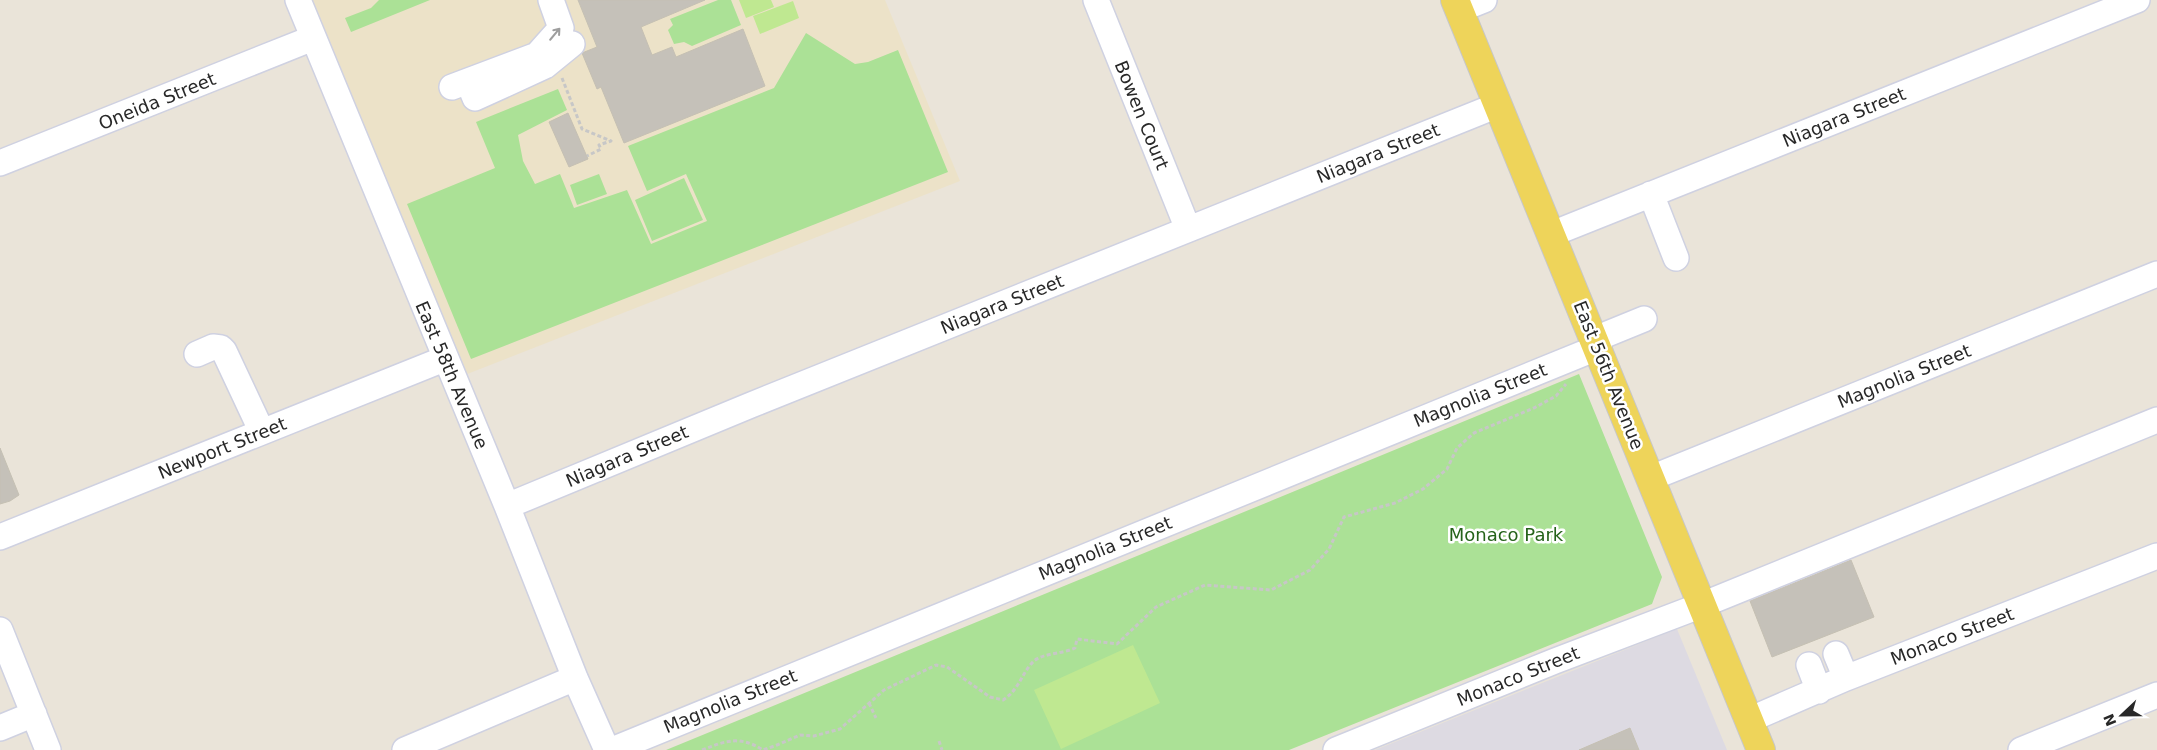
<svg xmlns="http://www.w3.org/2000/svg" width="2157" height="750" font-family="'DejaVu Sans',sans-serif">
<rect width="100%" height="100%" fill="#eae4d9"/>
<!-- industrial -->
<path fill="#dddae2" d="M 1677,629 L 1727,750 L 1375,750 Z"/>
<!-- education -->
<path fill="#ece2c8" d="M 299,0 L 885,0 L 960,181 L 457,378 Z"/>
<!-- green -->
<path fill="#abe196" d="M 379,0 L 430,0 L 351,32 L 345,18 L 371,8 Z
M 718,0 L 731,0 L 741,25 L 692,46 L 684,42 L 674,44 L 668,30 L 673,25 L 670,19 Z
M 806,33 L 855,64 L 868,62 L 898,50 L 948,172 L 471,359 L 407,204 L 495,168 L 476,122 L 558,89 L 567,110 L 518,135 L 523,161 L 535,184 L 560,174 L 574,208 L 627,190 L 651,244 L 707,221 L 686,174 L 647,191 L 628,146 L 774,88 Z
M 599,174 L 607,194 L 577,205 L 570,185 Z
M 684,178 L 703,220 L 652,241 L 635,200 Z
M 1579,374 L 1662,577 L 1652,604 L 1289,750 L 666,750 Z"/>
<!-- pitch -->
<path fill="#bfe891" d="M 739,0 L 771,0 L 774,7 L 746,18 Z
M 793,1 L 799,18 L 760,34 L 753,16 Z
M 1133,645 L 1160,703 L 1061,749 L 1034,690 Z"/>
<!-- building -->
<path fill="#c5c1b9" stroke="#c5c0b3" d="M 578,0 L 705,0 L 641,27 L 652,55 L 672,47 L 676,57 L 743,29 L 765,86 L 624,143 L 601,87 L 597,89 L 582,53 L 597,47 Z
M 568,113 L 588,159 L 569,167 L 549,122 Z
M 0,448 L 19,495 L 10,501 L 0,504 Z
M 1851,560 L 1874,617 L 1772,657 L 1750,601 Z
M 1630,728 L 1639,750 L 1579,750 Z"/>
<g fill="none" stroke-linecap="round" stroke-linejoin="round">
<defs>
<path id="minor" d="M 298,0 L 507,506 L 575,678 L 607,750
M 1096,0 L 1188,229
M 1459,10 L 1484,0
M 468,81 L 475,98 L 545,66 L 572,44
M 452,87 L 537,55 L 561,28 L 551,0
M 0,163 L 313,38
M 1651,194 L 1676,258
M 1552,234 L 2137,0
M 1595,339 L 1644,319
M 197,354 L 213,347 L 221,348 L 224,351 L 262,432
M 1651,478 L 2157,274
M 507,506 L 751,405 L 1498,105
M 0,537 L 444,359
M 0,630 L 48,750
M 1836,654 L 1846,678
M 1809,665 L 1819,691
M 1749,720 L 1846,678 L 2157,556
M 0,728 L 34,714
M 405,750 L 575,678
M 612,750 L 1599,347
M 1336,750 L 1555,661 L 1702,605 L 2157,420
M 2021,750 L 2157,695"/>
<path id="major" d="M 1455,0 L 1761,750"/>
</defs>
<!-- minor casing -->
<use href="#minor" stroke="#cfd1e1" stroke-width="28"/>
<!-- major casing -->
<use href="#major" stroke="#c7c7c7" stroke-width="30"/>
<!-- path -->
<path stroke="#c7c7c7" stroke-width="3" stroke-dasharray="4 2.5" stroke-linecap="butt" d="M 562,78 L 582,129 L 611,141 L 599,145 L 601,149 L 587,156
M 869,703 L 876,718
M 939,741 L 942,750
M 702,750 C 726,741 739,735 763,750 L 777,745 L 800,735 L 814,736 L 840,729 L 884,690 L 936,665 L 947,667 L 990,697 L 1003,700 C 1020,689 1022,672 1034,661 C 1043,653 1063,654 1075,648 L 1077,639 L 1117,644 L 1156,607 L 1205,585 L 1271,590 L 1310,570 L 1329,549 L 1344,517 L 1395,503 L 1423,489 L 1447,469 L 1457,448 L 1474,433 L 1534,408 L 1556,396 L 1566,384"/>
<!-- minor -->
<use href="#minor" stroke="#fff" stroke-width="25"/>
<!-- major -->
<use href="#major" stroke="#eed45a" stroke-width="28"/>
</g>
<!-- one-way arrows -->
<defs><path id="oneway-shaft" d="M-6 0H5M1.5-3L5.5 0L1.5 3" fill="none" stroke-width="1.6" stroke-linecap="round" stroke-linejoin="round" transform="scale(1.25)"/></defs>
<use stroke="#9e9e9e" href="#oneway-shaft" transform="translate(555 34) rotate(-50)"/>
<g text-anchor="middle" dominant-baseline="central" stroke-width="5" stroke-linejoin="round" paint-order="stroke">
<!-- street labels -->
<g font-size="18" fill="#282828" stroke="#fff">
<text transform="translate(157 101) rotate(-22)">Oneida Street</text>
<text transform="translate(1142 115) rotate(68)">Bowen Court</text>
<text transform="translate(1844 117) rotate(-22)">Niagara Street</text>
<text transform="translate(1378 153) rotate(-22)">Niagara Street</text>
<text transform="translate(1002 304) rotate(-22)">Niagara Street</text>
<text transform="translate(452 375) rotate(67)">East 58th Avenue</text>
<text transform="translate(1609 375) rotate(68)">East 56th Avenue</text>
<text transform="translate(1904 376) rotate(-22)">Magnolia Street</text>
<text transform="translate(1480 395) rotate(-22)">Magnolia Street</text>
<text transform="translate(222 448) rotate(-22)">Newport Street</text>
<text transform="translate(627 456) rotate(-23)">Niagara Street</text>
<text transform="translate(1105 548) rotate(-22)">Magnolia Street</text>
<text transform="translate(1952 636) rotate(-21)">Monaco Street</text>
<text transform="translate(1518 676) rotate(-22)">Monaco Street</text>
<text transform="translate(730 701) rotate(-22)">Magnolia Street</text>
</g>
<!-- park labels -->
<g font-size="18" fill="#25631a" stroke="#fff">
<text x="1506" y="534">Monaco Park</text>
</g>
</g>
<!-- north arrow -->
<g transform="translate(2122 715) rotate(248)" stroke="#ffffff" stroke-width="4" paint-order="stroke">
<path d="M0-4L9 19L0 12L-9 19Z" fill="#282828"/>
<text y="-8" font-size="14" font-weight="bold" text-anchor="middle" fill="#282828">N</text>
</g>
</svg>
